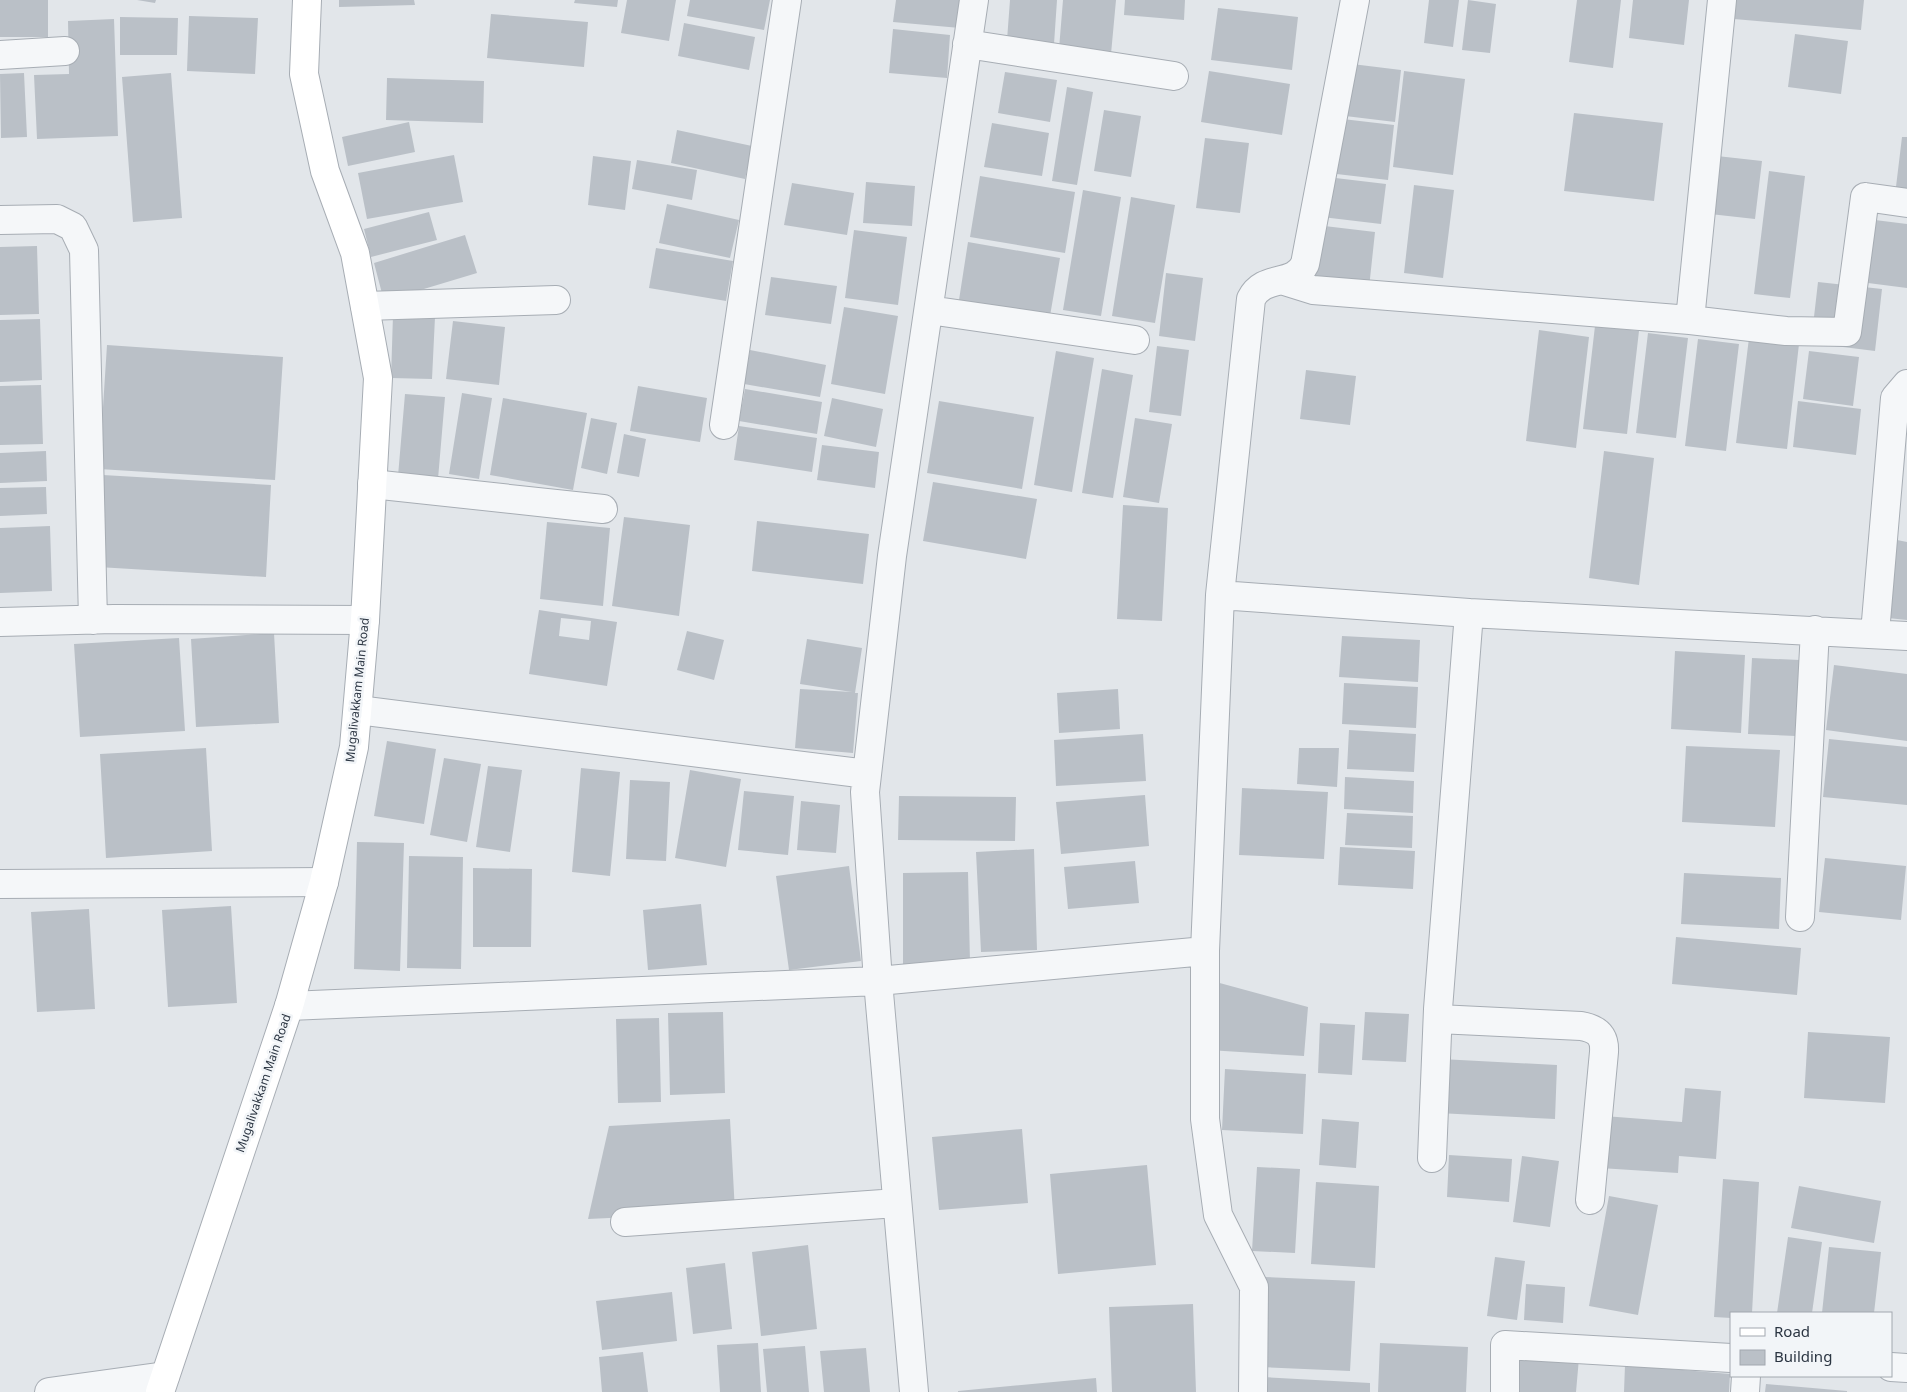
<svg xmlns="http://www.w3.org/2000/svg" width="1907" height="1392" font-family="'Noto Sans',sans-serif">
<rect width="100%" height="100%" fill="#e2e6ea"/>
<!-- building -->
<path fill="#bac0c7" fill-rule="evenodd" d="M 0,0 L 48,0 L 48,37 L 0,37 Z
M 137,0 L 156,0 L 155,3 Z
M 339,0 L 414,0 L 415,5 L 339,7 Z
M 575,0 L 618,0 L 617,7 L 574,3 Z
M 627,0 L 676,0 L 669,41 L 621,33 Z
M 690,0 L 770,0 L 764,30 L 687,16 Z
M 896,0 L 962,0 L 960,28 L 893,22 Z
M 1010,0 L 1057,0 L 1054,44 L 1007,40 Z
M 1063,0 L 1116,0 L 1111,54 L 1059,49 Z
M 1125,0 L 1185,0 L 1184,20 L 1124,15 Z
M 1429,0 L 1459,0 L 1453,47 L 1424,43 Z
M 1468,0 L 1496,4 L 1490,53 L 1462,50 Z
M 1577,0 L 1621,0 L 1613,68 L 1569,62 Z
M 1633,0 L 1689,0 L 1684,45 L 1629,38 Z
M 1736,0 L 1864,0 L 1861,30 L 1734,19 Z
M 1218,8 L 1298,17 L 1292,70 L 1211,60 Z
M 491,14 L 588,22 L 584,67 L 487,58 Z
M 189,16 L 258,18 L 255,74 L 187,71 Z
M 120,17 L 178,18 L 177,55 L 120,55 Z
M 114,19 L 118,136 L 37,139 L 34,75 L 69,74 L 68,21 Z
M 684,23 L 755,37 L 749,70 L 678,56 Z
M 893,29 L 950,35 L 947,78 L 889,73 Z
M 1795,34 L 1848,41 L 1841,94 L 1788,87 Z
M 1344,63 L 1401,70 L 1395,122 L 1337,115 Z
M 1209,71 L 1290,84 L 1282,135 L 1201,122 Z
M 1404,71 L 1465,79 L 1453,175 L 1393,167 Z
M 1005,72 L 1057,80 L 1050,122 L 998,113 Z
M 24,73 L 27,137 L 1,138 L 0,74 Z
M 171,73 L 182,218 L 133,222 L 122,77 Z
M 387,78 L 484,81 L 483,123 L 386,120 Z
M 1067,87 L 1093,92 L 1077,185 L 1052,181 Z
M 1104,110 L 1141,116 L 1131,177 L 1094,171 Z
M 1574,113 L 1663,123 L 1654,201 L 1564,191 Z
M 1334,118 L 1394,125 L 1388,180 L 1328,173 Z
M 409,122 L 415,152 L 348,166 L 342,137 Z
M 992,123 L 1049,133 L 1042,176 L 984,167 Z
M 677,130 L 752,146 L 745,179 L 671,163 Z
M 1902,137 L 1907,137 L 1907,197 L 1895,195 Z
M 1205,138 L 1249,143 L 1240,213 L 1196,208 Z
M 454,155 L 463,202 L 367,219 L 358,173 Z
M 593,156 L 631,161 L 625,210 L 588,205 Z
M 1717,156 L 1762,161 L 1755,219 L 1710,214 Z
M 637,160 L 697,170 L 692,200 L 632,189 Z
M 1769,171 L 1805,176 L 1790,298 L 1754,294 Z
M 980,176 L 1075,192 L 1065,253 L 970,237 Z
M 1327,177 L 1386,184 L 1381,224 L 1322,217 Z
M 866,182 L 915,186 L 912,226 L 863,223 Z
M 792,183 L 854,193 L 847,235 L 784,225 Z
M 1414,185 L 1454,190 L 1443,278 L 1404,273 Z
M 1083,190 L 1121,197 L 1101,316 L 1063,310 Z
M 1131,197 L 1175,205 L 1155,323 L 1112,316 Z
M 667,204 L 739,220 L 730,258 L 659,243 Z
M 429,212 L 437,240 L 371,257 L 364,229 Z
M 1875,220 L 1907,224 L 1907,288 L 1868,283 Z
M 1316,225 L 1375,232 L 1369,288 L 1309,280 Z
M 854,230 L 907,237 L 898,305 L 845,298 Z
M 465,235 L 477,273 L 384,301 L 374,263 Z
M 968,242 L 1060,258 L 1050,316 L 959,300 Z
M 37,246 L 39,314 L 0,315 L 0,247 Z
M 656,248 L 733,261 L 726,301 L 649,288 Z
M 1166,273 L 1203,278 L 1195,341 L 1159,336 Z
M 771,277 L 837,286 L 831,324 L 765,315 Z
M 1818,282 L 1882,289 L 1875,351 L 1811,343 Z
M 844,307 L 898,316 L 885,394 L 831,384 Z
M 393,315 L 435,317 L 432,379 L 391,378 Z
M 40,319 L 42,380 L 0,382 L 0,320 Z
M 453,321 L 505,327 L 499,385 L 446,379 Z
M 1595,326 L 1639,331 L 1627,434 L 1583,429 Z
M 1539,330 L 1589,337 L 1576,448 L 1526,441 Z
M 1648,333 L 1688,338 L 1676,438 L 1636,433 Z
M 1749,338 L 1799,344 L 1787,449 L 1736,443 Z
M 1698,339 L 1739,344 L 1726,451 L 1685,446 Z
M 107,345 L 283,357 L 275,480 L 99,469 Z
M 1157,346 L 1189,350 L 1181,416 L 1149,412 Z
M 750,350 L 826,365 L 820,397 L 744,384 Z
M 1056,351 L 1094,358 L 1072,492 L 1034,485 Z
M 1809,351 L 1859,357 L 1853,406 L 1803,399 Z
M 1102,369 L 1133,375 L 1113,498 L 1082,493 Z
M 1306,370 L 1356,376 L 1350,425 L 1300,419 Z
M 41,385 L 43,444 L 0,445 L 0,386 Z
M 638,386 L 707,398 L 700,442 L 630,431 Z
M 745,389 L 822,402 L 817,434 L 739,421 Z
M 462,393 L 492,398 L 479,479 L 449,474 Z
M 405,394 L 445,397 L 438,479 L 398,476 Z
M 503,398 L 587,413 L 573,490 L 490,475 Z
M 832,398 L 883,409 L 876,447 L 824,436 Z
M 939,401 L 1034,417 L 1022,489 L 927,473 Z
M 1798,401 L 1861,409 L 1856,455 L 1793,447 Z
M 591,418 L 617,423 L 607,474 L 581,468 Z
M 1135,418 L 1172,424 L 1159,503 L 1123,497 Z
M 739,426 L 817,438 L 812,472 L 734,460 Z
M 624,434 L 646,439 L 639,477 L 617,473 Z
M 822,445 L 879,452 L 875,488 L 817,480 Z
M 46,451 L 47,481 L 0,483 L 0,453 Z
M 1604,451 L 1654,458 L 1639,585 L 1589,578 Z
M 103,475 L 271,485 L 266,577 L 98,567 Z
M 933,482 L 1037,499 L 1026,559 L 923,541 Z
M 46,487 L 47,514 L 0,516 L 0,488 Z
M 1123,505 L 1168,508 L 1162,621 L 1117,619 Z
M 624,517 L 690,525 L 679,616 L 612,606 Z
M 757,521 L 869,534 L 863,584 L 752,571 Z
M 547,522 L 610,528 L 603,606 L 540,599 Z
M 50,526 L 52,591 L 0,593 L 0,528 Z
M 1897,540 L 1907,542 L 1907,620 L 1888,618 Z
M 539,610 L 617,622 L 607,686 L 529,674 ZM 561,618 L 591,621 L 589,640 L 559,636 Z
M 687,631 L 724,640 L 714,680 L 677,670 Z
M 274,633 L 279,723 L 196,727 L 191,639 Z
M 1342,636 L 1420,640 L 1418,682 L 1339,677 Z
M 179,638 L 185,731 L 80,737 L 74,644 Z
M 807,639 L 862,648 L 855,693 L 858,693 L 853,753 L 795,748 L 800,689 L 852,692 L 800,684 Z
M 1675,651 L 1745,655 L 1741,733 L 1671,729 Z
M 1752,658 L 1800,660 L 1796,736 L 1748,734 Z
M 1834,665 L 1907,674 L 1907,741 L 1826,730 Z
M 1344,683 L 1418,687 L 1416,728 L 1342,724 Z
M 1118,689 L 1120,729 L 1059,733 L 1057,693 Z
M 1349,730 L 1416,734 L 1414,772 L 1347,769 Z
M 1143,734 L 1146,781 L 1056,786 L 1054,740 Z
M 1829,739 L 1907,747 L 1907,805 L 1823,797 Z
M 387,741 L 436,749 L 424,824 L 374,816 Z
M 1686,746 L 1780,750 L 1775,827 L 1682,822 Z
M 206,748 L 212,851 L 106,858 L 100,754 Z
M 1299,748 L 1339,748 L 1337,787 L 1297,784 Z
M 444,758 L 481,764 L 467,842 L 430,835 Z
M 488,766 L 522,770 L 510,852 L 476,847 Z
M 581,768 L 620,772 L 610,876 L 572,872 Z
M 690,770 L 741,779 L 726,867 L 675,858 Z
M 1345,777 L 1414,781 L 1413,813 L 1344,809 Z
M 630,780 L 670,782 L 666,861 L 626,859 Z
M 1242,788 L 1328,792 L 1324,859 L 1239,855 Z
M 744,791 L 794,796 L 788,855 L 738,850 Z
M 1145,795 L 1149,846 L 1061,854 L 1056,802 Z
M 899,796 L 1016,797 L 1015,841 L 898,840 Z
M 801,801 L 840,805 L 836,853 L 797,850 Z
M 1347,813 L 1413,816 L 1412,848 L 1345,845 Z
M 357,842 L 404,843 L 400,971 L 354,969 Z
M 1340,847 L 1415,851 L 1413,889 L 1338,885 Z
M 1034,849 L 1037,950 L 981,952 L 976,852 Z
M 409,856 L 463,857 L 461,969 L 407,968 Z
M 1825,858 L 1906,866 L 1901,920 L 1819,912 Z
M 1135,861 L 1139,903 L 1068,909 L 1064,867 Z
M 849,866 L 861,961 L 789,970 L 776,876 Z
M 473,868 L 532,869 L 531,947 L 473,947 Z
M 968,872 L 970,963 L 903,964 L 903,873 Z
M 1684,873 L 1781,878 L 1779,929 L 1681,924 Z
M 701,904 L 707,965 L 648,970 L 643,910 Z
M 231,906 L 237,1003 L 168,1007 L 162,910 Z
M 89,909 L 95,1009 L 37,1012 L 31,912 Z
M 1676,937 L 1801,948 L 1797,995 L 1672,984 Z
M 1216,982 L 1308,1007 L 1304,1056 L 1208,1050 Z
M 723,1012 L 725,1093 L 670,1095 L 668,1013 Z
M 1365,1012 L 1409,1014 L 1406,1062 L 1362,1060 Z
M 659,1018 L 661,1102 L 618,1103 L 616,1019 Z
M 1320,1023 L 1355,1025 L 1352,1075 L 1318,1073 Z
M 1808,1032 L 1890,1037 L 1885,1103 L 1804,1098 Z
M 1441,1059 L 1557,1065 L 1555,1119 L 1438,1113 Z
M 1225,1069 L 1306,1074 L 1303,1134 L 1222,1130 Z
M 1685,1088 L 1721,1091 L 1716,1159 L 1679,1156 L 1678,1173 L 1600,1168 L 1604,1116 L 1682,1122 Z
M 730,1119 L 735,1212 L 588,1219 L 609,1126 Z
M 1322,1119 L 1359,1122 L 1356,1168 L 1319,1165 Z
M 1022,1129 L 1028,1203 L 939,1210 L 932,1137 Z
M 1449,1155 L 1512,1159 L 1509,1202 L 1447,1197 Z
M 1522,1156 L 1559,1161 L 1550,1227 L 1513,1222 Z
M 1147,1165 L 1156,1265 L 1058,1274 L 1050,1174 Z
M 1257,1167 L 1300,1169 L 1295,1253 L 1252,1251 Z
M 1723,1179 L 1759,1182 L 1752,1313 L 1731,1313 L 1731,1318 L 1714,1317 Z
M 1316,1182 L 1379,1186 L 1375,1268 L 1311,1264 Z
M 1799,1186 L 1881,1201 L 1874,1243 L 1791,1228 Z
M 1609,1196 L 1658,1205 L 1638,1315 L 1589,1306 Z
M 1788,1237 L 1822,1242 L 1812,1313 L 1777,1313 Z
M 808,1245 L 817,1329 L 761,1336 L 752,1252 Z
M 1829,1247 L 1881,1252 L 1874,1313 L 1822,1313 Z
M 1495,1257 L 1525,1261 L 1517,1320 L 1487,1316 Z
M 725,1263 L 732,1329 L 693,1334 L 686,1268 Z
M 1264,1277 L 1355,1281 L 1350,1371 L 1261,1367 Z
M 1526,1284 L 1565,1287 L 1563,1323 L 1524,1320 Z
M 672,1292 L 677,1341 L 602,1350 L 596,1301 Z
M 1193,1304 L 1196,1392 L 1112,1392 L 1109,1307 Z
M 758,1343 L 761,1392 L 720,1392 L 717,1345 Z
M 1380,1343 L 1468,1347 L 1466,1392 L 1378,1392 Z
M 805,1346 L 809,1392 L 767,1392 L 763,1349 Z
M 866,1348 L 870,1392 L 824,1392 L 820,1351 Z
M 643,1352 L 648,1392 L 602,1392 L 599,1357 Z
M 1520,1353 L 1579,1358 L 1576,1392 L 1517,1392 Z
M 1625,1365 L 1730,1374 L 1729,1392 L 1624,1392 Z
M 1263,1377 L 1370,1383 L 1370,1392 L 1262,1392 Z
M 1096,1378 L 1097,1392 L 958,1392 L 958,1391 Z
M 1766,1384 L 1847,1391 L 1847,1392 L 1765,1392 Z"/>
<g fill="none" stroke-linecap="round" stroke-linejoin="round">
<defs>
<path id="street" d="M 967,44 L 1174,76
M 0,55 L 65,51
M 0,220 L 57,219 L 73,227 L 84,250 L 93,620
M 1281,280 L 1313,290 L 1690,320 L 1786,331 L 1847,332 L 1865,197 L 1907,203
M 365,306 L 556,300
M 929,310 L 1135,340
M 1690,320 L 1722,0
M 724,425 L 787,0
M 372,484 L 603,509
M 1220,595 L 1469,613 L 1907,636
M 0,622 L 114,619 L 365,620
M 1875,633 L 1895,398 L 1907,384
M 358,710 L 867,774
M 0,884 L 324,882
M 1800,917 L 1815,630
M 289,1006 L 878,981 L 1205,951
M 1438,1019 L 1581,1026 C 1597,1029 1605,1035 1604,1052 L 1590,1200
M 1432,1158 L 1438,1009 L 1469,613
M 625,1222 L 897,1203
M 1891,1367 L 1907,1368
M 49,1392 L 165,1376
M 914,1392 L 878,981 L 865,792 L 892,556 L 974,0
M 1253,1392 L 1254,1287 L 1218,1215 L 1205,1119 L 1205,951 L 1220,595 L 1251,299 C 1264,273 1293,288 1305,264 L 1355,0
M 1505,1392 L 1505,1345 L 1731,1358
M 1745,1392 L 1746,1376"/>
<path id="secondary" d="M 160,1392 L 289,1006 L 324,882 L 354,747 L 365,620 L 378,378 L 355,253 L 325,171 L 304,74 L 307,0"/>
</defs>
<!-- street casing -->
<use href="#street" stroke="#a7adb4" stroke-width="30"/>
<!-- secondary casing -->
<use href="#secondary" stroke="#a7adb4" stroke-width="30"/>
<!-- street -->
<use href="#street" stroke="#f5f7f9" stroke-width="28"/>
<!-- secondary -->
<use href="#secondary" stroke="#fff" stroke-width="28"/>
</g>
<g text-anchor="middle" dominant-baseline="central" stroke-width="5" stroke-linejoin="round" paint-order="stroke">
<!-- street labels -->
<g font-size="12" fill="#2b3542" stroke="#f2f5f8">
<text transform="translate(357 690) rotate(-84)">Mugalivakkam Main Road</text>
<text transform="translate(263 1083) rotate(-71)">Mugalivakkam Main Road</text>
</g>
</g>
<!-- legend -->
<rect x="1730" y="1312" width="162" height="65" fill="#f2f5f8" stroke="#a2a8af"/>
<rect x="1740" y="1328" width="25" height="8" fill="#ffffff" stroke="#a2a8af"/>
<text x="1774" y="1337" font-size="15" fill="#2b3542">Road</text>
<rect x="1740" y="1350" width="25" height="15" fill="#bac0c7" stroke="#a2a8af"/>
<text x="1774" y="1362" font-size="15" fill="#2b3542">Building</text>
</svg>
